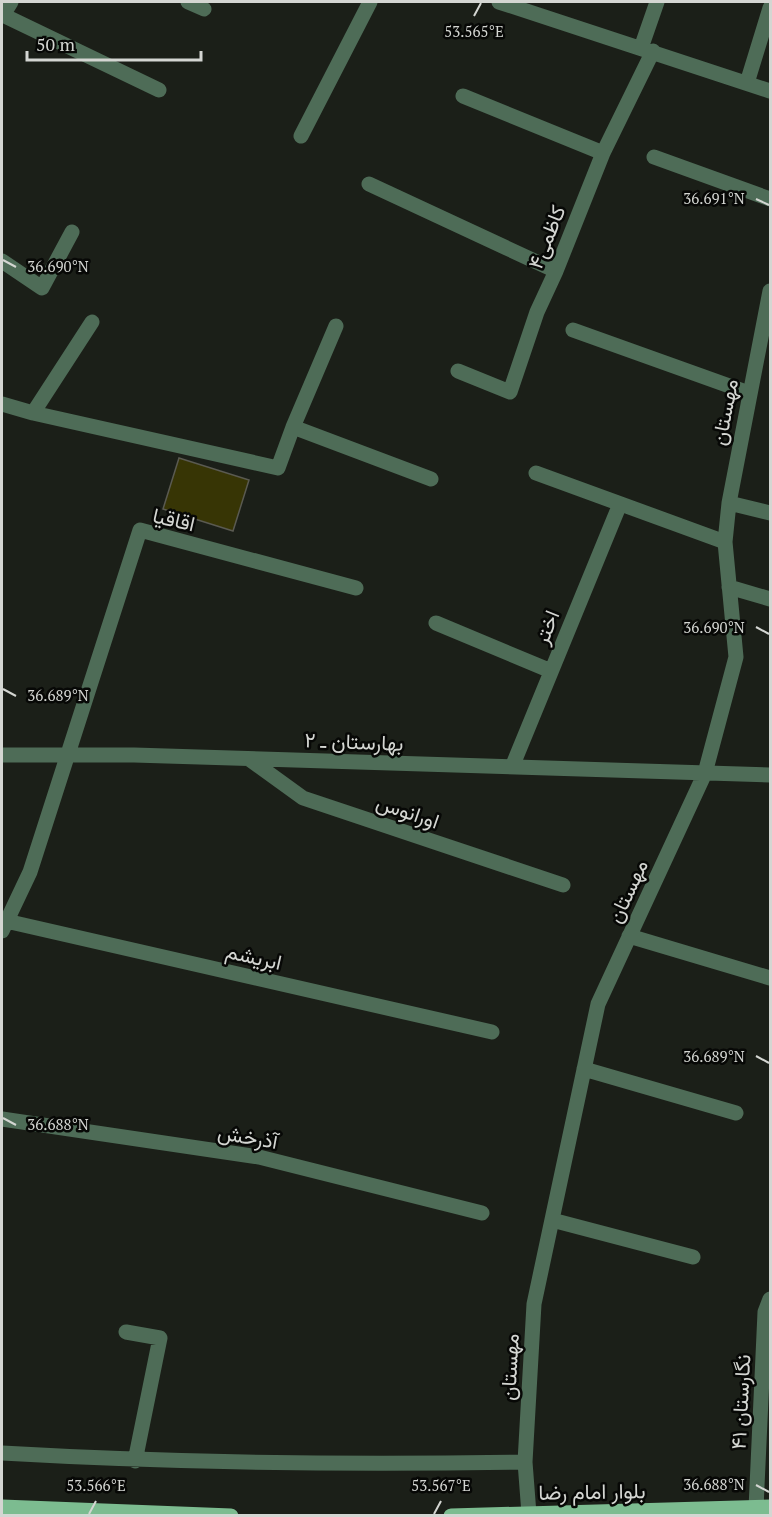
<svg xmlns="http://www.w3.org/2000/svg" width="772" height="1517" font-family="'PT Serif',Vazirmatn,serif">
<rect width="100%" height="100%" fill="#1b1f18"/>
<!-- building -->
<path fill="#373505" stroke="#5a5a51" stroke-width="1.5" d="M 179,458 L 249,480 L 233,531 L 163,509 Z"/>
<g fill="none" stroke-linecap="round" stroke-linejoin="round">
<!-- minor -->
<path stroke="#4e6c57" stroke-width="15" d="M 11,2 L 3,15 L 159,90
M 188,2 L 204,9
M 499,2 L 770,91
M 641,48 L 657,2
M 747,83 L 770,8
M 463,96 L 603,153
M 301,136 L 370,2
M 654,157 L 770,199
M 369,184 L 556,271
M 2,261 L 42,288 L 72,232
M 573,330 L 749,393
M 458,371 L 510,392 L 537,312 L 556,271 L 603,153 L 653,51
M 2,404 L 33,413 L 278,468 L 293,427 L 336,326
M 33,413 L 92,322
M 293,427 L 431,479
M 536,473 L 725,542
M 729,503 L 770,513
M 729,587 L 770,599
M 436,623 L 551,671
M 2,755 L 134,755 L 770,775
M 249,759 L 303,798 L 563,885
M 512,767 L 620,504
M 6,921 L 492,1032
M 2,931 L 30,872 L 140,530 L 356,588
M 629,936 L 770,978
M 584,1069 L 736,1113
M 2,1119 L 259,1157 L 482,1213
M 552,1220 L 693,1257
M 126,1332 L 160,1338 L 135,1461
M 2,1453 C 176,1463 350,1465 525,1462
M 756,1508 L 765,1312 L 770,1299
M 529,1514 L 525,1462 L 534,1304 L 598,1004 L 705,773 L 736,657 L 725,542 L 729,503 L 770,291"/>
<!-- major -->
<path stroke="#7cbc90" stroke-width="15" d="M 2,1507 L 231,1516
M 451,1516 L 770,1507"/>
</g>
<!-- ticks -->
<path fill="none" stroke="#d4d6d2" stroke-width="2" d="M 474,16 L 481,3M 756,199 L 769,205M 3,260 L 16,267M 756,627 L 769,634M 3,689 L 16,696M 756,1056 L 769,1063M 3,1118 L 16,1125M 756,1485 L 769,1492M 89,1514 L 96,1501M 434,1514 L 441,1501"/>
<g text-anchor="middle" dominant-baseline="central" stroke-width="5" stroke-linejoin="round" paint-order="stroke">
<!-- street labels -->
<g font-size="21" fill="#d4d6d2" stroke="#070806">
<text transform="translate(546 237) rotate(-68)">کاظمی۴</text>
<text transform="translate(724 412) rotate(-79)">مهستان</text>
<text transform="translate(174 519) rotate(13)">اقاقیا</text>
<text transform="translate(546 627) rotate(-68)">اختر</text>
<text transform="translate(354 741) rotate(2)">بهارستان ـ ۲</text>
<text transform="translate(408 811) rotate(19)">اورانوس</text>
<text transform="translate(627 891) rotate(-65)">مهستان</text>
<text transform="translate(254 956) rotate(13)">ابریشم</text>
<text transform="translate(248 1136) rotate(10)">آذرخش</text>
<text transform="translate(509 1367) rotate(-87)">مهستان</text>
<text transform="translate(740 1402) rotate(-87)">نگارستان ۴۱</text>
<text transform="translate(592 1491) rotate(-1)">بلوار امام رضا</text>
</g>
</g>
<g font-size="15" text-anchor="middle" fill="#d4d6d2" stroke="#070806" stroke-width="5" stroke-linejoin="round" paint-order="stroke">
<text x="474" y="37">53.565°E</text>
<text x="714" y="204">36.691°N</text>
<text x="58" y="272">36.690°N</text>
<text x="714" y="633">36.690°N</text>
<text x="58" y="701">36.689°N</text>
<text x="714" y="1062">36.689°N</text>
<text x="58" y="1130">36.688°N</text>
<text x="714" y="1490">36.688°N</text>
<text x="96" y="1491">53.566°E</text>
<text x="441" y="1491">53.567°E</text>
</g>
<!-- border -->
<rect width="772" height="1517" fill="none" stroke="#d4d6d2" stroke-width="6"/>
<!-- scale -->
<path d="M27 51v9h174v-9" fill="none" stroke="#d4d6d2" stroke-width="3"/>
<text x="36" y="51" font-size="18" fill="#d4d6d2" stroke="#070806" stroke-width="4.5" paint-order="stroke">50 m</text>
</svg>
